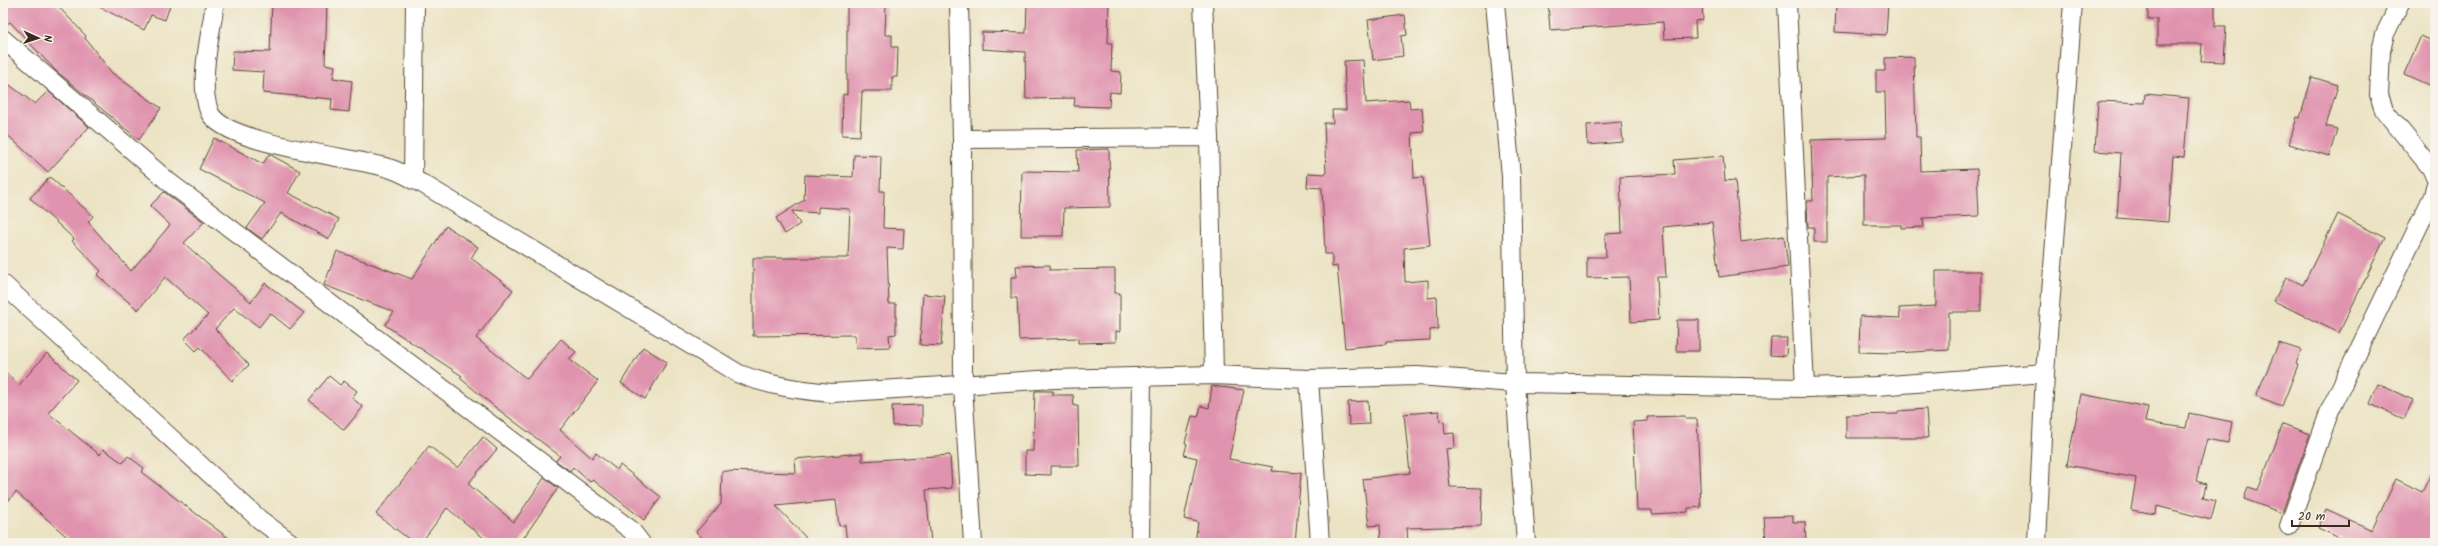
<svg xmlns="http://www.w3.org/2000/svg" width="2438" height="546" font-family="Kalam,sans-serif">
<rect width="100%" height="100%" fill="#f7f3e8"/>
<filter id="ink" filterUnits="userSpaceOnUse"><feTurbulence type="fractalNoise" baseFrequency=".025" numOctaves="2"/><feDisplacementMap in="SourceGraphic" scale="8" xChannelSelector="R" yChannelSelector="G"/><feConvolveMatrix kernelMatrix="1 2 1 2 8 2 1 2 1" color-interpolation-filters="sRGB"/></filter>
<filter id="wash" filterUnits="userSpaceOnUse"><feTurbulence type="fractalNoise" baseFrequency=".012" numOctaves="4" result="noise"/><feDisplacementMap in="SourceGraphic" scale="16" xChannelSelector="R" yChannelSelector="G"/><feGaussianBlur stdDeviation="0.9" result="paint"/><feColorMatrix in="noise" values="0 0 0 0 0 0 0 0 0 0 0 0 0 0 0 0 0 1.4 0 .05"/><feComposite in="paint" operator="in"/></filter>
<g filter="url(#wash)">
<rect width="100%" height="100%" fill="#ebe3c3"/>
<g id="blocks">
<!-- building -->
<path fill="#e093ae" d="M 3,3 L 55,3 L 86,36 L 85,38 L 112,73 L 161,108 L 139,140 L 55,70 L 10,22 L 3,27 Z
M 92,3 L 171,3 L 165,20 L 151,15 L 144,30 Z
M 272,3 L 327,3 L 325,64 L 335,66 L 333,78 L 352,81 L 349,112 L 331,110 L 332,99 L 263,93 L 264,72 L 232,70 L 233,51 L 270,52 Z
M 847,3 L 886,3 L 885,35 L 892,35 L 892,47 L 898,47 L 897,77 L 892,77 L 892,91 L 862,91 L 860,136 L 842,135 L 843,94 L 847,95 Z
M 1027,3 L 1109,3 L 1108,43 L 1112,43 L 1111,71 L 1121,72 L 1120,93 L 1110,92 L 1109,107 L 1074,106 L 1075,98 L 1026,99 L 1025,52 L 982,49 L 982,32 L 1026,33 Z
M 1548,3 L 1702,3 L 1703,20 L 1695,21 L 1696,38 L 1664,39 L 1663,22 L 1550,30 Z
M 1836,3 L 1888,3 L 1886,35 L 1835,32 Z
M 2148,3 L 2215,3 L 2215,26 L 2226,26 L 2224,62 L 2201,61 L 2202,44 L 2157,44 L 2157,19 L 2148,19 Z
M 1405,15 L 1407,35 L 1401,36 L 1403,56 L 1373,60 L 1368,20 Z
M 2421,36 L 2435,42 L 2435,88 L 2404,74 Z
M 1914,57 L 1916,137 L 1920,137 L 1921,171 L 1977,169 L 1979,216 L 1923,218 L 1924,227 L 1901,228 L 1901,225 L 1864,225 L 1864,175 L 1827,177 L 1827,242 L 1814,242 L 1814,227 L 1808,227 L 1807,201 L 1813,201 L 1811,140 L 1886,138 L 1885,92 L 1876,92 L 1876,71 L 1885,71 L 1885,58 Z
M 1363,60 L 1366,103 L 1409,100 L 1410,109 L 1422,108 L 1424,132 L 1412,133 L 1414,178 L 1423,177 L 1430,245 L 1404,248 L 1405,282 L 1428,280 L 1428,298 L 1437,297 L 1438,329 L 1430,330 L 1430,340 L 1386,342 L 1386,344 L 1345,348 L 1337,266 L 1332,267 L 1332,254 L 1325,254 L 1322,188 L 1307,187 L 1308,173 L 1326,174 L 1324,123 L 1333,123 L 1332,110 L 1346,110 L 1344,61 Z
M 2312,77 L 2338,85 L 2326,126 L 2337,129 L 2329,156 L 2289,144 L 2297,117 L 2300,118 Z
M 3,80 L 35,104 L 48,91 L 89,127 L 48,172 L 3,131 Z
M 2145,94 L 2189,98 L 2184,157 L 2173,156 L 2168,222 L 2117,218 L 2121,153 L 2095,151 L 2098,101 L 2144,103 Z
M 1621,122 L 1623,142 L 1588,145 L 1587,125 Z
M 214,138 L 263,164 L 269,154 L 300,171 L 288,193 L 339,219 L 329,239 L 281,213 L 262,239 L 247,228 L 265,203 L 199,169 Z
M 1109,149 L 1110,207 L 1064,208 L 1063,236 L 1021,236 L 1022,171 L 1078,172 L 1077,150 Z
M 854,155 L 881,156 L 880,191 L 884,191 L 883,228 L 904,229 L 903,249 L 887,248 L 889,304 L 896,304 L 896,334 L 889,335 L 890,347 L 856,348 L 855,335 L 753,336 L 753,258 L 848,258 L 850,209 L 818,207 L 818,213 L 792,211 L 800,224 L 785,234 L 776,218 L 804,200 L 805,175 L 853,177 Z
M 1723,156 L 1725,181 L 1735,180 L 1741,242 L 1784,236 L 1788,267 L 1719,277 L 1712,222 L 1663,227 L 1666,277 L 1657,277 L 1659,320 L 1631,322 L 1629,277 L 1587,278 L 1587,257 L 1606,257 L 1605,234 L 1622,233 L 1620,177 L 1675,174 L 1674,160 Z
M 50,177 L 93,216 L 88,222 L 131,271 L 170,225 L 150,206 L 164,192 L 204,222 L 184,243 L 217,273 L 251,302 L 265,283 L 304,313 L 290,329 L 270,313 L 259,327 L 234,308 L 215,329 L 249,365 L 232,381 L 200,347 L 196,351 L 184,339 L 208,315 L 165,277 L 138,310 L 97,275 L 101,271 L 72,241 L 74,239 L 30,198 Z
M 2338,214 L 2385,238 L 2339,333 L 2274,301 L 2286,277 L 2303,285 Z
M 446,226 L 478,247 L 471,258 L 513,290 L 476,338 L 527,379 L 561,339 L 576,352 L 569,359 L 598,381 L 560,430 L 592,458 L 596,453 L 617,470 L 620,465 L 661,497 L 644,520 L 593,480 L 590,482 L 573,467 L 570,471 L 556,461 L 560,456 L 495,407 L 460,378 L 462,376 L 385,325 L 394,312 L 324,285 L 337,251 L 412,279 Z
M 1050,265 L 1050,270 L 1115,269 L 1115,293 L 1120,293 L 1120,332 L 1116,331 L 1116,342 L 1078,343 L 1078,338 L 1019,340 L 1017,298 L 1011,298 L 1011,277 L 1017,277 L 1016,266 Z
M 1936,271 L 1981,271 L 1981,312 L 1949,312 L 1949,350 L 1895,353 L 1859,352 L 1860,316 L 1900,318 L 1899,308 L 1936,306 Z
M 923,294 L 945,296 L 941,346 L 920,345 Z
M 1677,320 L 1699,320 L 1699,351 L 1676,351 Z
M 1771,338 L 1787,338 L 1786,356 L 1770,355 Z
M 2279,343 L 2301,350 L 2296,364 L 2298,365 L 2282,406 L 2256,396 Z
M 643,347 L 667,362 L 645,399 L 621,383 Z
M 47,353 L 77,380 L 48,413 L 100,455 L 103,449 L 123,463 L 128,456 L 144,468 L 141,472 L 235,543 L 74,543 L 16,492 L 3,507 L 3,370 L 19,385 Z
M 329,376 L 340,385 L 344,381 L 357,391 L 352,398 L 363,407 L 344,430 L 309,400 Z
M 2378,384 L 2413,400 L 2404,419 L 2370,404 Z
M 1212,386 L 1244,390 L 1229,459 L 1273,467 L 1272,471 L 1301,473 L 1295,543 L 1259,540 L 1259,543 L 1195,543 L 1198,522 L 1184,519 L 1197,458 L 1184,455 L 1187,444 L 1185,443 L 1192,416 L 1198,417 L 1201,406 L 1209,408 Z
M 1035,391 L 1053,391 L 1053,395 L 1073,395 L 1074,406 L 1078,406 L 1079,466 L 1051,466 L 1051,475 L 1025,474 L 1025,451 L 1033,451 Z
M 2081,394 L 2148,407 L 2145,422 L 2186,428 L 2189,413 L 2232,422 L 2228,443 L 2207,439 L 2196,481 L 2206,484 L 2203,498 L 2216,501 L 2211,520 L 2157,506 L 2156,514 L 2131,510 L 2136,478 L 2067,465 Z
M 1368,401 L 1369,424 L 1349,425 L 1348,402 Z
M 922,405 L 922,425 L 893,426 L 892,406 Z
M 1926,409 L 1928,438 L 1846,438 L 1846,415 L 1898,414 L 1898,411 Z
M 1439,411 L 1440,422 L 1444,421 L 1445,434 L 1454,433 L 1455,448 L 1446,449 L 1450,487 L 1482,488 L 1481,526 L 1407,528 L 1408,543 L 1381,543 L 1380,525 L 1369,526 L 1363,479 L 1410,473 L 1404,414 Z
M 1685,416 L 1685,419 L 1697,419 L 1701,507 L 1688,508 L 1688,512 L 1652,514 L 1652,510 L 1637,510 L 1633,422 L 1648,421 L 1647,417 Z
M 2283,424 L 2310,434 L 2282,513 L 2244,499 L 2248,487 L 2258,490 Z
M 483,437 L 497,449 L 468,484 L 514,522 L 544,478 L 558,488 L 520,543 L 490,543 L 447,508 L 421,543 L 414,543 L 376,514 L 429,446 L 458,468 Z
M 862,453 L 862,461 L 950,455 L 952,488 L 926,490 L 931,543 L 847,543 L 845,525 L 839,526 L 836,500 L 776,506 L 811,543 L 708,543 L 696,532 L 721,504 L 722,471 L 796,473 L 795,459 Z
M 2435,466 L 2435,543 L 2350,543 L 2318,528 L 2326,509 L 2372,530 L 2396,479 L 2422,492 Z
M 1793,516 L 1793,522 L 1805,522 L 1806,543 L 1766,543 L 1764,517 Z"/>
</g>
</g>
<g filter="url(#ink)">
<use href="#blocks" fill-opacity="0" stroke="#554637" stroke-width="1"/>
<g fill="none" stroke-linecap="round" stroke-linejoin="round">
<defs>
<path id="minor" d="M 215,3 C 211,34 198,81 209,111 C 220,144 354,157 388,168 C 400,171 412,179 423,184 L 739,374 C 770,386 799,390 832,393 L 1054,379 L 1214,375 L 1309,379 L 1417,376 L 1515,383 L 1805,388 L 1877,386 L 2045,373 L 2073,3
M 959,3 L 962,139
M 1203,3 L 1209,137 L 1214,375
M 1495,3 L 1511,176 L 1515,383 L 1526,543
M 1787,3 L 1805,388
M 2400,3 L 2385,34 L 2381,50 L 2379,95 L 2384,110 L 2431,168 L 2435,177
M 3,39 L 170,183 L 631,530 L 641,543
M 413,180 L 415,3
M 3,284 L 259,519 L 291,543
M 1309,379 L 1320,543
M 2289,526 L 2330,410 L 2433,196 L 2435,187
M 973,543 L 963,386 L 962,139 L 1209,137
M 1140,543 L 1142,376
M 2037,543 L 2045,373"/>
</defs>
<!-- minor casing -->
<use href="#minor" stroke="#554637" stroke-width="20"/>
<!-- minor -->
<use href="#minor" stroke="#fff" stroke-width="18"/>
</g>
</g>
<!-- margin -->
<rect width="2438" height="546" fill="none" stroke="#f7f3e8" stroke-width="16"/>
<!-- north arrow -->
<g transform="translate(38 38) rotate(93)" stroke="#f7f3e8" stroke-width="3" paint-order="stroke">
<path d="M0-3L7 15L0 10L-7 15Z" fill="#3b2a1e"/>
<text y="-6" font-size="11" font-weight="bold" text-anchor="middle" fill="#3b2a1e">N</text>
</g>
<!-- scale -->
<path d="M2292 520v6h57v-6" fill="none" stroke="#3b2a1e" stroke-width="2"/>
<text x="2298" y="520" font-size="12" fill="#3b2a1e" stroke="#f7f3e8" stroke-width="3" paint-order="stroke">20 m</text>
</svg>
